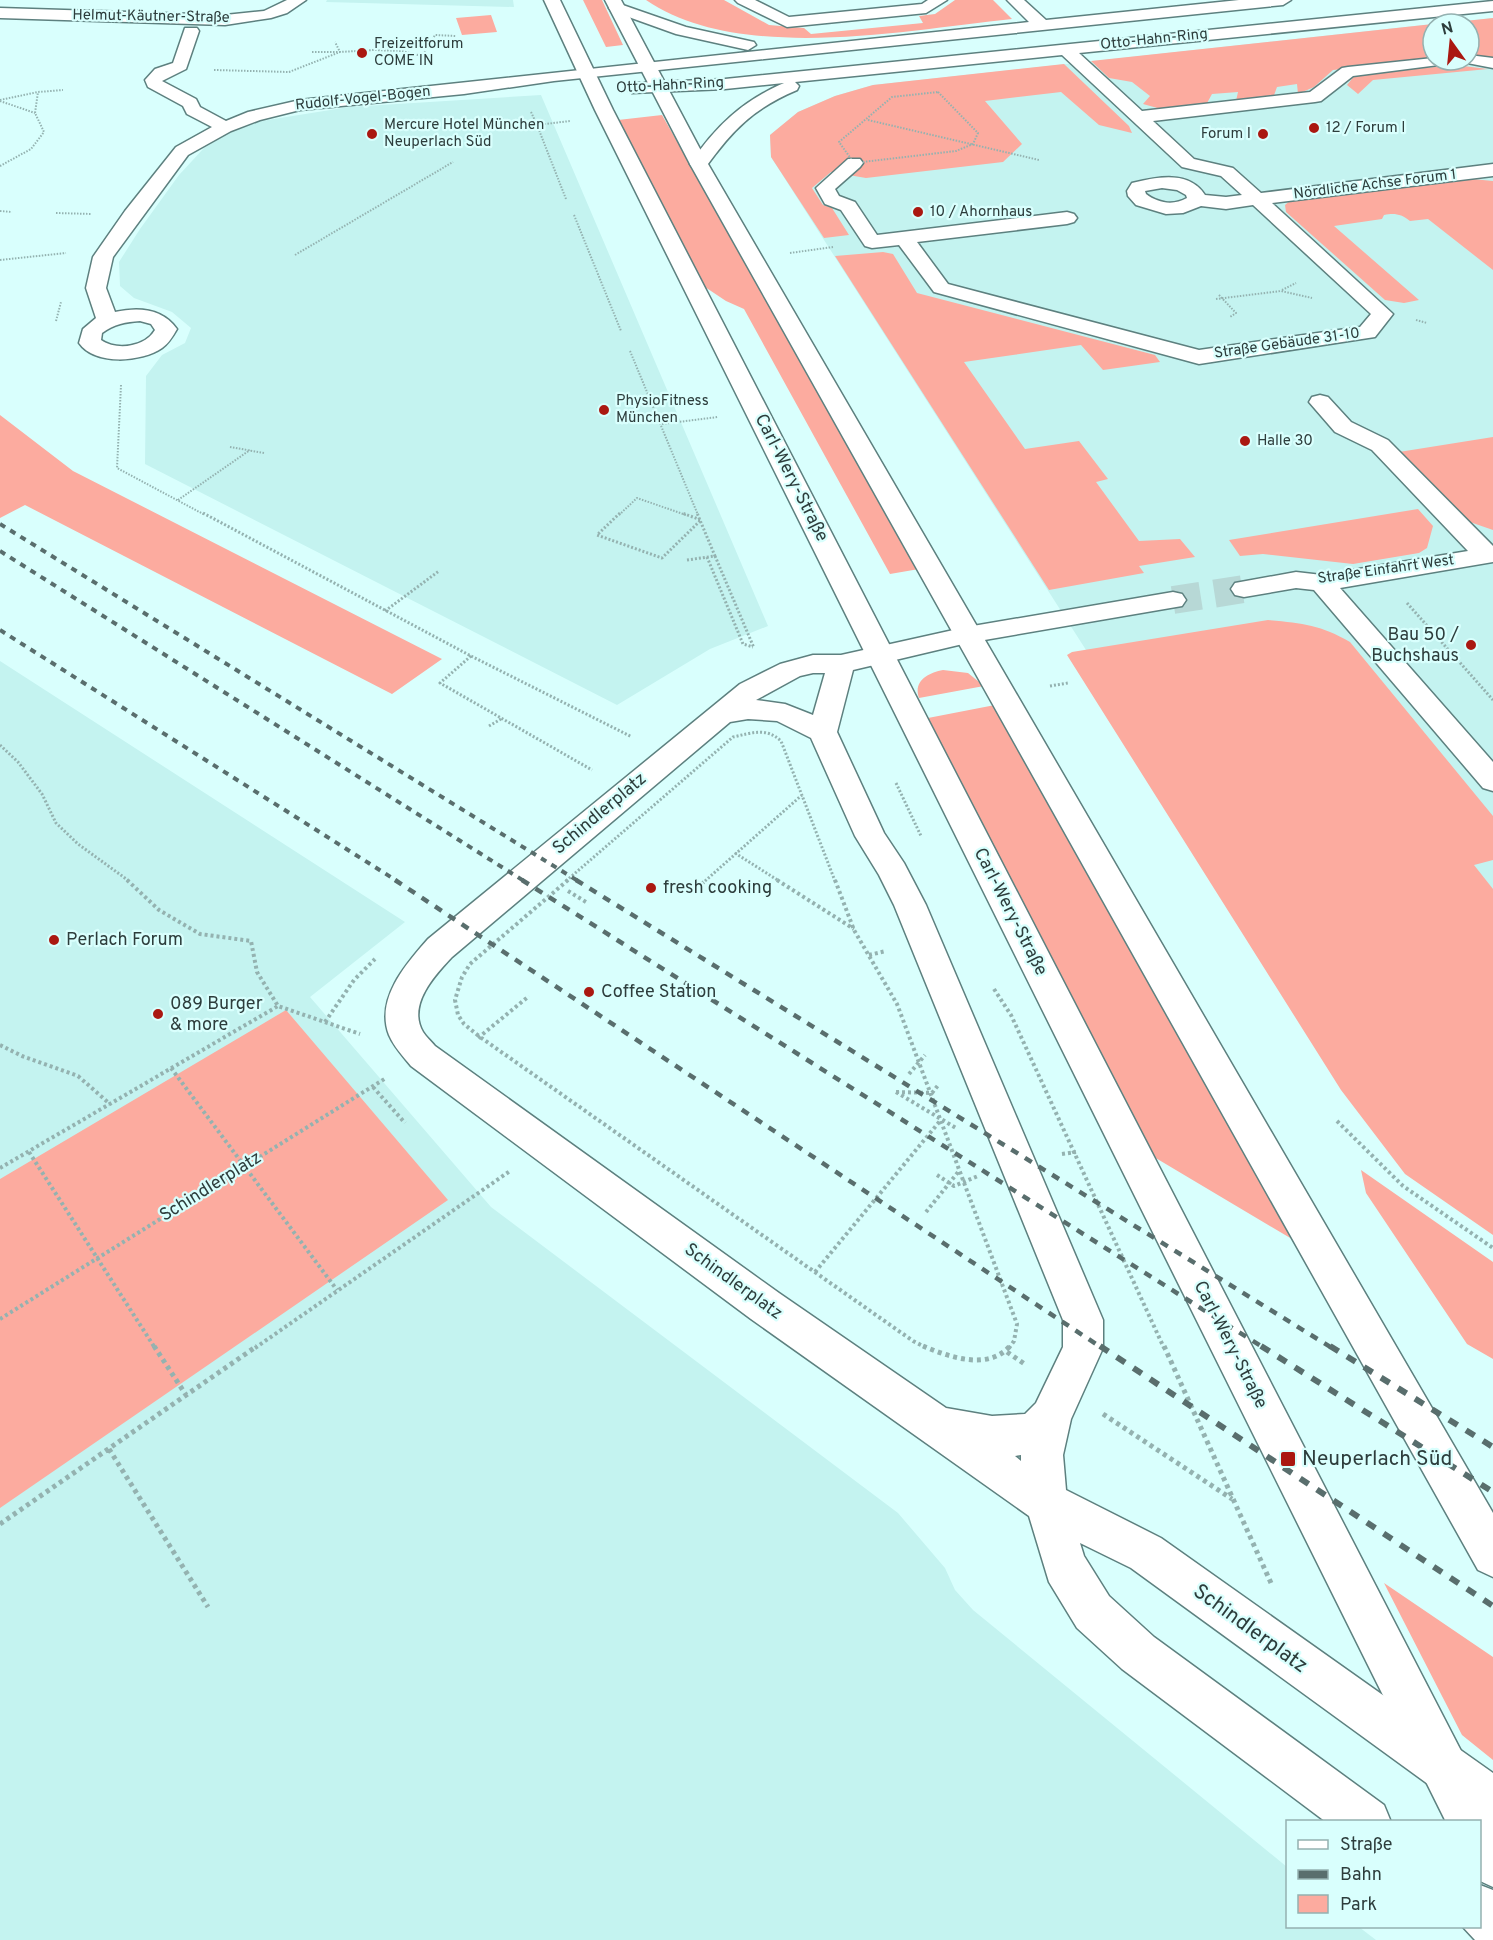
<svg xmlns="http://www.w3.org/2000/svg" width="1493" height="1940" font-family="Overpass,sans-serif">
<rect width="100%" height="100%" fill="#d9fffd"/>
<!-- built -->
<path fill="#c4f3f0" d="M 327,0 L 513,0 L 514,7 L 326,2 Z
M 1493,18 L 1493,1114 L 1086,650 L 771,157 L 770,135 L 798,112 L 835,96 L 873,85 L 1433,24 L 1433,60 L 1469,60 L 1469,24 L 1437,24 Z
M 541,95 L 768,626 L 710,649 L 617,705 L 145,464 L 146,376 L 162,355 L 185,343 L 191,328 L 172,312 L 134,298 L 120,286 L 119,262 L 140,229 L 179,175 L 204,148 L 231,132 L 255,122 L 349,107 Z
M 0,661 L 405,922 L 310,997 L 491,1207 L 898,1513 L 945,1568 L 955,1590 L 973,1610 L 1287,1867 L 1288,1926 L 1359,1927 L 1376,1940 L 0,1940 Z"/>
<!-- green -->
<path fill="#fcab9f" d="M 583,0 L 602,0 L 623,45 L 606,47 Z
M 646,0 L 724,0 L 769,25 L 804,28 L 811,34 L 923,23 L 919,16 L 935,14 L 955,0 L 993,0 L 1012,19 C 906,30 739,64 646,0 Z
M 491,15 L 497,32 L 462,35 L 456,18 Z
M 1493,18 L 1493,60 L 1469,57 L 1469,24 L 1437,24 Z
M 1433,24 L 1433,59 L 1333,70 L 1314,87 L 1298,94 L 1297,84 L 1277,87 L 1273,98 L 1236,101 L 1238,92 L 1212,94 L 1206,105 L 1161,109 L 1143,104 L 1150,96 L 1132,82 L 1109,78 L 1091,61 Z
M 1064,64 L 1129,126 L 1132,133 L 1099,125 L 1061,92 L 985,101 L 1022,144 L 1003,162 L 866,178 L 831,172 L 812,188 L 823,205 L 832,208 L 849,235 L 824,238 L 771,157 L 770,135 L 798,112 L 835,96 L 873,85 Z
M 1455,65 L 1488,69 L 1373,80 L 1358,94 L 1347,85 L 1355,75 Z
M 662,115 L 919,569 L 890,574 L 744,309 L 726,301 L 705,287 L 618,120 Z
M 1462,178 L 1493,181 L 1493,270 L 1428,219 L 1410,221 C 1401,214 1395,213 1384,215 L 1382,219 L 1334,226 L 1419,300 L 1404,303 L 1385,300 L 1286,212 L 1285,205 L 1292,199 Z
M 883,252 L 893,254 L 917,293 L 1155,355 L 1160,362 L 1103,370 L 1081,345 L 964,362 L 1025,449 L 1079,441 L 1108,479 L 1096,482 L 1139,541 L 1180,539 L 1195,557 L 1139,566 L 1144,573 L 1049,590 L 835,256 Z
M 0,415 L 73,471 L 442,659 L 392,694 L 25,505 L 0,518 Z
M 1493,437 L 1493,530 L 1467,521 L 1399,452 Z
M 1418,509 L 1433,526 L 1427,548 L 1419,553 L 1353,564 L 1263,554 L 1240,556 L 1229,540 Z
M 1268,620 C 1302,623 1321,625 1350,642 L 1493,816 L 1493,860 L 1474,865 L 1493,889 L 1493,1235 L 1405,1174 L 1341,1090 L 1067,655 L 1072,652 Z
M 943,670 L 968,673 L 984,686 L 919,698 C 913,681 928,673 943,670 Z
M 995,705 L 1297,1242 L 1154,1157 L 928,718 Z
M 286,1010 L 448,1200 L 0,1508 L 0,1179 Z
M 1361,1170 L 1493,1262 L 1493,1359 L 1467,1344 L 1366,1193 Z
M 1384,1583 L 1493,1657 L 1493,1760 L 1462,1735 Z"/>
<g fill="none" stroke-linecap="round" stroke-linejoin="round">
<!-- minor-tunnel -->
<path stroke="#b7d8d6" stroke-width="28" stroke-dasharray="28 14" stroke-linecap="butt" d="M 1173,600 L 1244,589"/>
<defs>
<path id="minor" d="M 287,0 L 306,0 L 287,13 L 271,18 L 225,25 L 0,18 L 0,8 L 225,15 L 264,11 Z
M 735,0 L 755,0 L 789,17 L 922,4 L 928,0 L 947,0 L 926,13 L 787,27 L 738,3 Z
M 1007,0 L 1024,0 L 1046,20 L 1239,0 L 1291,0 L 1283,5 L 554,81 L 464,94 L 300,110 L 260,120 L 231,131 L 188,155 L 113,257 L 106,288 L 115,312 C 138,307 162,308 177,329 C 173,336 169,343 162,348 C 142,362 95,366 79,343 L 83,329 L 96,318 L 86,288 L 93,257 L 125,211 L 176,147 L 212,127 L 187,114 L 183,106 L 148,87 L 145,80 L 155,69 L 173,63 L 185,28 L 197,28 L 199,31 L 186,69 L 162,81 L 196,99 L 200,107 L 226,121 L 248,112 L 300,100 L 1029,22 ZM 140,321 L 151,324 L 155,330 C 145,347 117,351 101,340 L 102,333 C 114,324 126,322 140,321 Z
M 1493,1 L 1493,11 L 1079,53 L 1142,111 L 1310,92 L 1342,68 L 1348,67 L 1433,58 L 1433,60 L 1469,60 L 1469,55 L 1493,58 L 1493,68 L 1462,62 L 1353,76 L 1321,101 L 1315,102 L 1153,121 L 1194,159 L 1233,168 L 1261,193 L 1493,164 L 1493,176 L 1272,203 L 1393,314 L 1375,337 L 1199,364 L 934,292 L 899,245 L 872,248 L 865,246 L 841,210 L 825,204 L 816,188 L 848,159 L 860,159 L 863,163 L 860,167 L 835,189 L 839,196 L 855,202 L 877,235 L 1067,212 L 1074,214 L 1077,218 L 1074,222 L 1067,224 L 917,242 L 948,284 L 1199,350 L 1360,327 L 1371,314 L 1253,205 L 1226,209 L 1201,206 L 1183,213 L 1166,214 L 1136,205 L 1128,196 L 1127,191 L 1132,183 C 1157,177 1189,170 1205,195 L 1226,197 L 1242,195 L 1221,176 L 1182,167 L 1062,55 L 795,82 L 799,86 L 797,90 C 754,108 732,130 705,168 L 693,168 L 690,164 C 715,127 742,101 784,83 L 725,89 L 632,93 L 624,88 L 632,83 L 725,79 ZM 1162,188 L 1177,190 L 1186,195 L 1187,198 C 1173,206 1158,203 1146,194 L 1145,191 Z
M 617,3 L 686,27 L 754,42 L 756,45 L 748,50 L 676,34 L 612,11 L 609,8 L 612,5 Z
M 1320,395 L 1328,397 L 1351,422 L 1388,440 L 1493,546 L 1493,562 L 1340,588 L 1493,762 L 1493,791 L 1483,788 L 1314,590 L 1296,588 L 1244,597 L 1235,595 L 1231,589 L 1235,583 L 1296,572 L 1322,575 L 1468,551 L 1372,450 L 1335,432 L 1309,402 L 1312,397 Z
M 1173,592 L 1182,594 L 1186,600 L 1182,606 L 967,643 L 853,670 L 837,732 L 884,833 L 904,863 L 926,905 L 1103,1320 L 1103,1348 L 1071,1419 L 1063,1455 L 1066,1490 L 1161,1538 L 1493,1773 L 1493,1826 L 1476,1819 L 1131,1568 L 1080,1543 L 1084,1556 L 1109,1596 L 1154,1637 L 1384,1805 L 1391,1822 L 1326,1822 L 1122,1669 L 1077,1628 L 1049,1582 L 1029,1516 L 751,1319 L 411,1066 C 403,1056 394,1047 389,1035 C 375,999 406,964 428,939 L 740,684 L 780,664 L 813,655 L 841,655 L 967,627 ZM 813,673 L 825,673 L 813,715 L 785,704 L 756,700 L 800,676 ZM 748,719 L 777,721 L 811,738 L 855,836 L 879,875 L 894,905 L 1063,1320 L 1063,1347 L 1036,1403 L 1025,1414 L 992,1416 L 946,1408 L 779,1293 L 435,1046 C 431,1041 426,1037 423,1032 C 407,1005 435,975 452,957 L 730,722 ZM 1021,1455 L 1021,1461 L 1015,1456 Z
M 1480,1885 L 1493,1890 L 1493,1940 L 1475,1940 L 1462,1926 L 1480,1926 Z"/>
<path id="major" d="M 544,0 L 560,0 L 613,110 L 1489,1805 L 1493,1814 L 1493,1887 L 1480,1881 L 1480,1822 L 1446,1822 L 595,110 Z
M 605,0 L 621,0 L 708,164 L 1493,1513 L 1493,1577 L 1478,1570 L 690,164 Z"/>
</defs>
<!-- minor casing -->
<use href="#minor" stroke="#5d807f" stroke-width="3"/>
<!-- major casing -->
<use href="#major" stroke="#5d807f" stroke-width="3"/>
<!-- path-far3 -->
<path stroke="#94b2b0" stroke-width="2" stroke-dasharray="1.5 1.5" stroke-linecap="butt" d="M 312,52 L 340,52 L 335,42
M 423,55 L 435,35 L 456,36
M 214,70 L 289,72 L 340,52 L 373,50 L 402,51 L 430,58
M 938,92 L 978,133 L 973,144 L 956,151 L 854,163 L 839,142 L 892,97 Z
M 0,100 L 38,92 L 63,90
M 0,101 L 35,113
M 531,112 L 537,125
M 868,120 L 1039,160
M 0,166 L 31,149 L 44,132 L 35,113 L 38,92
M 566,199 L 537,125 L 570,121
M 0,211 L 12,212
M 56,213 L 92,214
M 574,215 L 621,331
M 790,253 L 833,247
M 295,255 L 453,162
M 0,260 L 66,253
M 1282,290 L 1296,283
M 1219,295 L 1236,313 L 1230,317
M 1216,299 L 1281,291 L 1312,298
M 1416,320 L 1427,323
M 56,321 L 61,302
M 630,351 L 698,515
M 121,385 L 117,468 L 205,515
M 662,424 L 718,417
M 230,447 L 264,453
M 178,500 L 250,450
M 619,515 L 637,498 L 686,515"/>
<!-- path-far2 -->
<path stroke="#94b2b0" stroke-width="3" stroke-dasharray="2 2" stroke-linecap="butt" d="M 203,513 L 471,656 L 632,737
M 620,513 L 597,535 L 662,558 L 701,520 L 682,513
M 715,556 L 754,648
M 707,557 L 743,644 L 753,647
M 687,560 L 715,556 L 697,513
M 1407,603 L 1493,700
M 385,611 L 439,571
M 471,656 L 440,683 L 592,770
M 1050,686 L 1068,683
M 489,726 L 501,719
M 0,745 L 18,762 L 42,794 L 56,823 L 78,844 L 129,881
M 896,783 L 921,836
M 735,853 L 779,881
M 566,881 L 733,737 C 752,733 766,727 781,741 L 835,881
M 705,881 L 802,795"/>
<!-- path-far1 -->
<path stroke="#94b2b0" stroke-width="4" stroke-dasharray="3 3" stroke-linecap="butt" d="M 127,880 L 159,910 L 200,934 L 251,941 L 257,972 L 278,1006 L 360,1034
M 568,880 L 470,964 L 462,977 L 455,1000 L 458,1015 L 464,1024 L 480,1037 L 913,1341 L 927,1348
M 777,880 L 854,929
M 835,880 L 854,930 L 897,1004 L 1017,1324 L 1014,1341 L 1009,1348
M 697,888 L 706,880
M 568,891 L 586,902
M 869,955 L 886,951
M 994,989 L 1011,1015 L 1164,1348
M 325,1022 L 354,980 L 375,959
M 478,1038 L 529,996
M 0,1045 L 22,1056 L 78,1076 L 110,1104
M 171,1068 L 337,1290
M 909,1074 L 925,1055
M 373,1087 L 405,1123
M 896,1092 L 956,1128
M 896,1092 L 932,1093 L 939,1084
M 1337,1121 L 1403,1186 L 1493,1248
M 29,1152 L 155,1348
M 1062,1154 L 1076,1152
M 0,1168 L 278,1006
M 937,1175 L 954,1186 L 978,1176
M 926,1212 L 959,1171
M 815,1272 L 940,1121
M 0,1319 L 386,1078
M 255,1348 L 510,1171"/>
<!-- path -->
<path stroke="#94b2b0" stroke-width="5" stroke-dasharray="4 4" stroke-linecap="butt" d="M 154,1346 L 186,1395
M 923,1346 C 949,1357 988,1371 1010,1346
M 1164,1346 L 1271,1583
M 1007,1352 L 1026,1365
M 1103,1414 L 1232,1499
M 109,1449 L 208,1607
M 0,1524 L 257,1346"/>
<!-- minor -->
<use href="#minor" fill="#fff" fill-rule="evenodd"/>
<!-- major -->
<use href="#major" fill="#fff" fill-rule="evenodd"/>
<!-- rail-far2 -->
<path stroke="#596e6d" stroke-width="4" stroke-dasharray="6 6" stroke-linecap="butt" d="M 0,524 L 578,881
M 0,551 L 524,881
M 0,630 L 397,881"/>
<!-- rail-far1 -->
<path stroke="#596e6d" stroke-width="4.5" stroke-dasharray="8 8" stroke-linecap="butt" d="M 395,880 L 1102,1348
M 522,880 L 1264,1348
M 576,880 L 1332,1348"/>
<!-- rail -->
<path stroke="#596e6d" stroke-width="6" stroke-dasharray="10 10" stroke-linecap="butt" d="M 1100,1346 L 1493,1606
M 1261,1346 L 1493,1492
M 1330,1346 L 1493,1447"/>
</g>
<!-- markers -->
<g fill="#aa1811" stroke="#d9fffd" stroke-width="2">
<circle cx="362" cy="53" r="6"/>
<circle cx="1314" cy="128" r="6"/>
<circle cx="372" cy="134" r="6"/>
<circle cx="1263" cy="134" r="6"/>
<circle cx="918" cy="212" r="6"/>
<circle cx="604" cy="410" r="6"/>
<circle cx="1245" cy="441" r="6"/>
<circle cx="1471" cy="645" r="6"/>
<circle cx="651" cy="888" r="6"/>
<circle cx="54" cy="940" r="6"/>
<circle cx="589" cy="992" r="6"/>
<circle cx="158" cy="1014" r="6"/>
<rect x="1280" y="1451" width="16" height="16" rx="3"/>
</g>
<g text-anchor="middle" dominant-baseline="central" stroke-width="4.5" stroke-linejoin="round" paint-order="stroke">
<!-- far-street labels -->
<g font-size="15" fill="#2d3d3c" stroke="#d9fffd">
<text transform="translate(151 17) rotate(1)">Helmut-Käutner-Straße</text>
<text transform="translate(1154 40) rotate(-6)">Otto-Hahn-Ring</text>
<text transform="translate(670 86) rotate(-3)">Otto-Hahn-Ring</text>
<text transform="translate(363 99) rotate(-6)">Rudolf-Vogel-Bogen</text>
<text transform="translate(1375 185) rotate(-7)">Nördliche Achse Forum 1</text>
<text transform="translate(1287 344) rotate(-8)">Straße Gebäude 31-10</text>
<text transform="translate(1386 570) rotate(-8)">Straße Einfahrt West</text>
</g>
<!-- far-poi labels -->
<g font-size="15" fill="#2d3d3c" stroke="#d9fffd" text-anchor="start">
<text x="374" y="44">Freizeitforum<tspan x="374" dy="17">COME IN</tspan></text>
<text x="384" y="125">Mercure Hotel München<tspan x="384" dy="17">Neuperlach Süd</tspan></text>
<text x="1326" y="128">12 / Forum I</text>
<text x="1251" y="134" text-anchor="end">Forum I</text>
<text x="930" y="212">10 / Ahornhaus</text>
<text x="616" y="401">PhysioFitness<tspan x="616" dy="17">München</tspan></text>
<text x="1257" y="441">Halle 30</text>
</g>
<!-- street labels -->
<g font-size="18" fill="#2d3d3c" stroke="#d9fffd">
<text transform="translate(791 478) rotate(63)">Carl-Wery-Straße</text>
<text transform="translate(600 814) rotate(-40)">Schindlerplatz</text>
<text transform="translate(1010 912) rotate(63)">Carl-Wery-Straße</text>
<text transform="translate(211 1187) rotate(-32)">Schindlerplatz</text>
<text transform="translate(733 1282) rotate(36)">Schindlerplatz</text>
<text transform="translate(1230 1345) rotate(63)">Carl-Wery-Straße</text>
</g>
<!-- poi labels -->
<g font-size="18" fill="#2d3d3c" stroke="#d9fffd" text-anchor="start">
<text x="1459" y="635" text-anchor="end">Bau 50 /<tspan x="1459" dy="21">Buchshaus</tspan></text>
<text x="663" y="888">fresh cooking</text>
<text x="66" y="940">Perlach Forum</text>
<text x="601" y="992">Coffee Station</text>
<text x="170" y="1004">089 Burger<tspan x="170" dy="21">&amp; more</tspan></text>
</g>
<!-- near-poi labels -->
<g font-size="21" fill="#2d3d3c" stroke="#d9fffd" text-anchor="start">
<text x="1302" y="1459">Neuperlach Süd</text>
</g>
<!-- near-street labels -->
<g font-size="21" fill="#2d3d3c" stroke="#d9fffd">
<text transform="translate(1250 1629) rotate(36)">Schindlerplatz</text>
</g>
</g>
<!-- legend -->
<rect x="1286" y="1820" width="195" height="108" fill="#d9fffd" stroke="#94b1b0" stroke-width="1.5"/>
<rect x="1298" y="1840" width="30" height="9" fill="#ffffff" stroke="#94b1b0" stroke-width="1.5"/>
<text x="1340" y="1850" font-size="18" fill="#2d3d3c">Straße</text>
<rect x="1298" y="1870" width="30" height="9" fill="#596e6d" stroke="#94b1b0" stroke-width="1.5"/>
<text x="1340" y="1880" font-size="18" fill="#2d3d3c">Bahn</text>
<rect x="1298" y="1895" width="30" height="18" fill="#fcab9f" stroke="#94b1b0" stroke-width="1.5"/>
<text x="1340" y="1910" font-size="18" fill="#2d3d3c">Park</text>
<!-- north arrow -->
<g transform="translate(1451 42) rotate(345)"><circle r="28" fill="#d9fffd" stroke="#94b1b0" stroke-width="1.5"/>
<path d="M0-4.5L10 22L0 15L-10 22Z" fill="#aa1811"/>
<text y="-9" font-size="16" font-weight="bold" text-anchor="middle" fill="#2d3d3c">N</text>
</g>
</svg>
